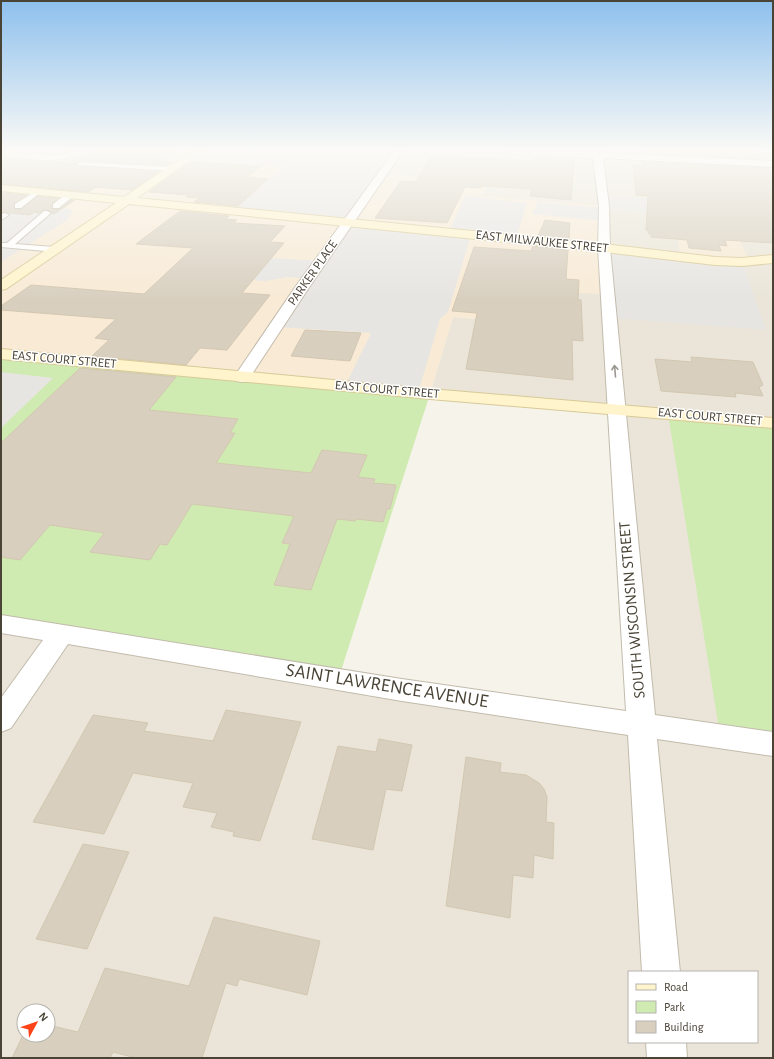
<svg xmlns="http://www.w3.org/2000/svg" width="774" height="1059" font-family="'Alegreya Sans',sans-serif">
<rect width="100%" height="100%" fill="#f6f3ea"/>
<!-- residential -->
<path fill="#eae5d8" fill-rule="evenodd" d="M 397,151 L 773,151 L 773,1058 L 1,1058 L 1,624 L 641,724 L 618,410 L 430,394 L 453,317 L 522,323 L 604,209 L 673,214 L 681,257 L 718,203 L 604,206 L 483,197 L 486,181 L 384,174 ZM 629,972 L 757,972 L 757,1042 L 629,1042 ZM 24,1011 L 48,1011 L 48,1035 L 24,1035 Z"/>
<!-- commercial -->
<path fill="#f8ead5" d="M 1,151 L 303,151 L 284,166 L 233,210 L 384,174 L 486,181 L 483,197 L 604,206 L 608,295 L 528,289 L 522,323 L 453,317 L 430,394 L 1,354 Z
M 673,214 L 735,230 L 749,261 L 681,257 Z"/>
<!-- green -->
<path fill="#cfebb1" d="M 1,354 L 430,394 L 338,680 L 1,624 Z
M 668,414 L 773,423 L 773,744 L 720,735 Z"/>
<!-- parking -->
<path fill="#e7e5e2" d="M 199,151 L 399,152 L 349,222 L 448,233 L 465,196 L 527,203 L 516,239 L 471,235 L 448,312 L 440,319 L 418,393 L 345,386 L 371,333 L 276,327 L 308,279 L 288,277 L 265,281 L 196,276 L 221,255 L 321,261 L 348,223 L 232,211 L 284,166 L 185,160 Z
M 602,196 L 718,203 L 698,216 L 604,209 L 604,221 L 532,214 L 538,202 L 603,208 Z
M 19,201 L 73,210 L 67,220 L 1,262 L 1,212 Z
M 604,248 L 742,262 L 766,330 L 610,318 Z
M 1,372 L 53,378 L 1,428 Z"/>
<!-- building -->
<path fill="#d8cfbf" stroke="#d3c7b1" d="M 93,151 L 176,151 L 161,161 L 174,162 L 168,165 L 80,160 L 76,164 L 78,166 L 159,172 L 132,190 L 96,187 L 88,192 L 1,184 L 1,159 L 66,163 Z
M 643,151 L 757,151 L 762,159 L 643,153 Z
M 431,156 L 534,161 L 534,158 L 574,160 L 571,200 L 530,196 L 532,189 L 483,186 L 481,188 L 465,187 L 447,223 L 375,218 L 401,181 L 416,182 Z
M 190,162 L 261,166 L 247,177 L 268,179 L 238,206 L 194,202 L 200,198 L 186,197 L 189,195 L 149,192 Z
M 642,162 L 768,168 L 773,176 L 773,243 L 725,240 L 727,246 L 719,245 L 721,251 L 689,248 L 687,240 L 651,237 L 651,234 L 648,233 L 648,230 L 646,230 L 648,196 L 636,195 L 633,165 L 642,166 Z
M 1,193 L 26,195 L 14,203 L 14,208 L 15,210 L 22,209 L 38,196 L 58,198 L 52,204 L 53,210 L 60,209 L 71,200 L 75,200 L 54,214 L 47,210 L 43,210 L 40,213 L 34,212 L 30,215 L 1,212 Z
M 180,211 L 229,216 L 225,219 L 237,220 L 234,223 L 285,226 L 270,242 L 284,243 L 242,293 L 270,295 L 227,350 L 200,348 L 186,365 L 92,356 L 109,340 L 95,338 L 116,319 L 1,310 L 1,306 L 31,285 L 144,294 L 193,248 L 136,244 Z
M 545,220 L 570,223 L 569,239 L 538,236 Z
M 533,246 L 568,250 L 566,279 L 579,280 L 578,300 L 581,300 L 583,341 L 572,340 L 573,380 L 466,369 L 477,313 L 452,311 L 474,247 L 531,251 Z
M 305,330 L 361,333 L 350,361 L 291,356 Z
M 691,357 L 753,362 L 763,385 L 759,387 L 763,396 L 735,393 L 736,397 L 661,391 L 655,359 L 692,362 Z
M 80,368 L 176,377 L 149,410 L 238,419 L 230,433 L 235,433 L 216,463 L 311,473 L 322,450 L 367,455 L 358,477 L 375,479 L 373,483 L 396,485 L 390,509 L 387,509 L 383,522 L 356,519 L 355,521 L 337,519 L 311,590 L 274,585 L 290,544 L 282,543 L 294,516 L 192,504 L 167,545 L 160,544 L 150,560 L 90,552 L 104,533 L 50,525 L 20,560 L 1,557 L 1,443 Z
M 226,710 L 301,722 L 260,841 L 233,836 L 234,832 L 211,827 L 217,813 L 183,807 L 193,783 L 133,773 L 104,834 L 33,822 L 93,715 L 148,723 L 144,731 L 213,741 Z
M 379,739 L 412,745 L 402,791 L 386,789 L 373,850 L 312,839 L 338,746 L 376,752 Z
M 466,757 L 501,763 L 500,772 L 526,775 L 539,783 L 544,789 L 547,797 L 546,822 L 554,823 L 553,859 L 534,855 L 533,878 L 513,875 L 510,918 L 446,906 Z
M 83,844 L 129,852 L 87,949 L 36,939 Z
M 214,917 L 320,941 L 307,995 L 239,979 L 237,986 L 226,983 L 202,1058 L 136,1058 L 113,1052 L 110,1058 L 12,1058 L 24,1033 L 24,1035 L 48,1035 L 48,1025 L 78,1032 L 105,968 L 189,986 Z"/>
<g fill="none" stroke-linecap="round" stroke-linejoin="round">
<defs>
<path id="lane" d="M 75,151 L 85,151 C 61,166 27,158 1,156 L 1,152 L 52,155 Z
M 80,162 L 173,167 L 176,169 L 173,171 L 78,165 L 77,164 Z
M 39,189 L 41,190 L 41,192 L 21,208 L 15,208 L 15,204 Z
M 68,193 L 74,193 L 75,195 L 59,208 L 53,208 L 53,204 Z
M 44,211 L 47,211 L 51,213 L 15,244 L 54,247 L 58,250 L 57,252 L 1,247 L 1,243 L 7,243 Z
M 5,213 L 9,215 L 1,220 L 1,214 Z"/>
<path id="street" d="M 394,151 L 403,151 L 308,289 L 250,377 L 248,381 L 242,382 L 236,381 L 234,377 L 296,286 Z
M 508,151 L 602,151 L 602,153 L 773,161 L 773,167 L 603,158 L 609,206 L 610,248 L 655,715 L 773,732 L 773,756 L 657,739 L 680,972 L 642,972 L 628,735 L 402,701 L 68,644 L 11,728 L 1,732 L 1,698 L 43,640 L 1,633 L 1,615 L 402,679 L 626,711 L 598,248 L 599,206 L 593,158 L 512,154 Z
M 646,1042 L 686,1042 L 687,1058 L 647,1058 Z"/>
<path id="secondary" d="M 192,151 L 203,151 L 137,198 L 604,244 L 715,257 L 742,258 L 773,255 L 773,263 L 742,266 L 715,265 L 604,252 L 129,204 L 6,289 L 1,290 L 1,280 L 116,203 L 1,191 L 1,185 L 124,197 Z
M 1,349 L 430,389 L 773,418 L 773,428 L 430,399 L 1,359 Z"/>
</defs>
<!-- lane casing -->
<use href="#lane" stroke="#c2bbac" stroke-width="2"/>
<!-- street casing -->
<use href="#street" stroke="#c2bbac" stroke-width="2"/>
<!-- secondary casing -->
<use href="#secondary" stroke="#d8c998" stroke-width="2"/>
<!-- lane -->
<use href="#lane" fill="#fff" fill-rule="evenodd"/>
<!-- street -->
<use href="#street" fill="#fff" fill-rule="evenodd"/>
<!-- secondary -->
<use href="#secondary" fill="#fff4cb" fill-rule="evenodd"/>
</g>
<!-- one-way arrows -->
<defs><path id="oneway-shaft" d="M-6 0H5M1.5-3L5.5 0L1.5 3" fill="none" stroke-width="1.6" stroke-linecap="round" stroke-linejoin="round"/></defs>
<use stroke="#9b9891" href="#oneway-shaft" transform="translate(615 371) rotate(-95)"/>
<!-- sky -->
<linearGradient id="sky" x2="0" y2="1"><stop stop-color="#8dc0ed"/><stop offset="0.5" stop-color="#fbfaf6"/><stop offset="1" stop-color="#fbfaf6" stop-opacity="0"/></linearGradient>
<rect width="774" height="300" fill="url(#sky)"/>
<g text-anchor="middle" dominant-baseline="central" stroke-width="3" stroke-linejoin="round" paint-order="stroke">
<!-- far-street labels -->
<g font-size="13" fill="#4a4437" stroke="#fff">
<text transform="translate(542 242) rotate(6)">EAST MILWAUKEE STREET</text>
<text transform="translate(313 273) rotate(-55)">PARKER PLACE</text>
<text transform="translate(64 360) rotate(5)">EAST COURT STREET</text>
<text transform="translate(387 390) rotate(5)">EAST COURT STREET</text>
<text transform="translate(710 417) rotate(5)">EAST COURT STREET</text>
</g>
<!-- street labels -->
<g font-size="16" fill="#4a4437" stroke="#fff">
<text transform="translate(632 610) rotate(-95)">SOUTH WISCONSIN STREET</text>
</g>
<!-- near-street labels -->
<g font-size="19" fill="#4a4437" stroke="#fff">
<text transform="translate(387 686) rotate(9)">SAINT LAWRENCE AVENUE</text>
</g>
</g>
<!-- border -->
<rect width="774" height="1059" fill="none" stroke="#4a4437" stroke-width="4"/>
<!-- legend -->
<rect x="628" y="971" width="130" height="72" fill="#ffffff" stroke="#b7b4af"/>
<rect x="636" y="984" width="20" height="6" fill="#fff4cb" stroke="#b7b4af"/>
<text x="664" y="991" font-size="12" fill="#4a4437">Road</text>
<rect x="636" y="1001" width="20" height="12" fill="#cfebb1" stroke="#b7b4af"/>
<text x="664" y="1011" font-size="12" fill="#4a4437">Park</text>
<rect x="636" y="1021" width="20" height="12" fill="#d8cfbf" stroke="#b7b4af"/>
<text x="664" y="1031" font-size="12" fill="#4a4437">Building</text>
<!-- north arrow -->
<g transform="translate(36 1023) rotate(50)"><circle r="19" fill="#ffffff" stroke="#b7b4af"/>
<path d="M0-3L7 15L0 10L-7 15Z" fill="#ff4318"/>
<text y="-6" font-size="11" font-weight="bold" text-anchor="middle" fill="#4a4437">N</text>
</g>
</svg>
